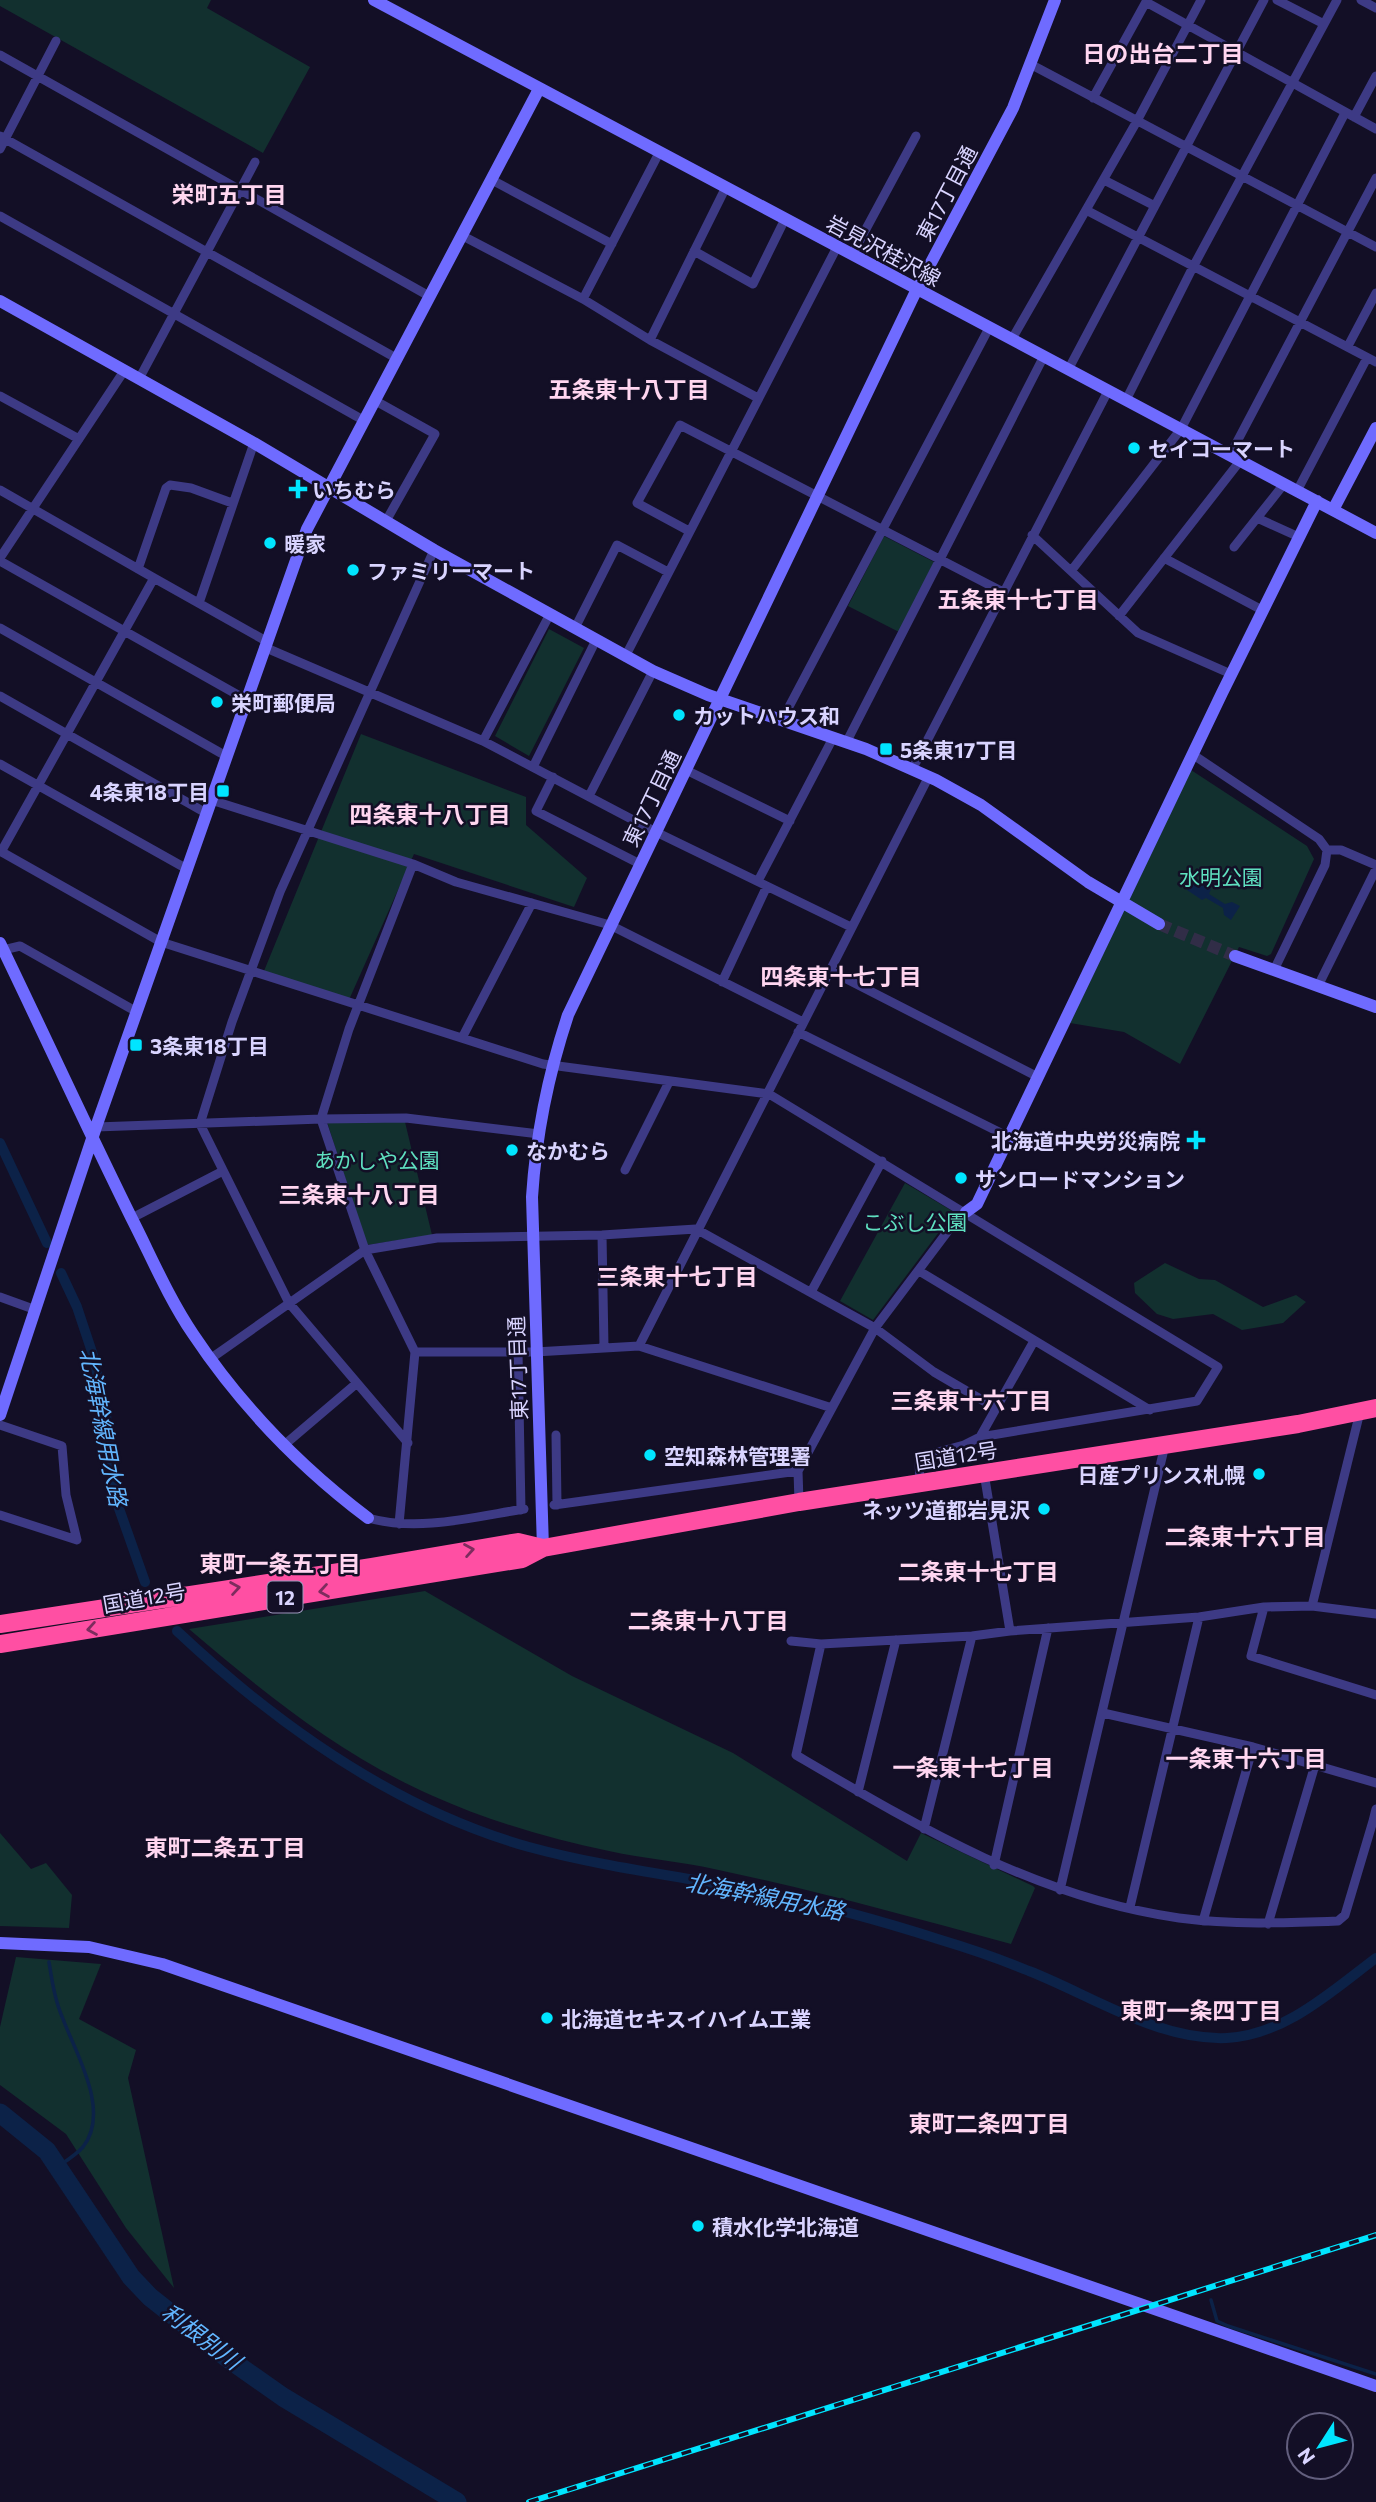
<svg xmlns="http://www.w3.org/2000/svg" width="1376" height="2502" font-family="Commissioner,'Noto Sans JP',sans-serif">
<rect width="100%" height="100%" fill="#130f26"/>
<!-- green -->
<path fill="#12302f" d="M 0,0 L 211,0 L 207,8 L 310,67 L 263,153 L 0,6 Z
M 884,536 L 934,562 L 899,632 L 848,606 Z
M 549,629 L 584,648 L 529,756 L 495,736 Z
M 361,734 L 526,797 L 526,825 L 587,878 L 574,907 L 414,854 L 348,1002 L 264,971 Z
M 1191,770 L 1307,846 L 1314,859 L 1271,954 L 1267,956 L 1239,947 L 1180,1064 L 1124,1032 L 1070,1023 Z
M 327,1122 L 405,1122 L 432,1235 L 367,1245 Z
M 905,1183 L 954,1212 L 873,1320 L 840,1301 Z
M 1165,1263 L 1199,1279 L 1215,1280 L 1263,1307 L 1296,1295 L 1306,1302 L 1283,1323 L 1242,1330 L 1213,1314 L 1173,1319 L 1157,1314 L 1135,1293 L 1134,1283 Z
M 425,1591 L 572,1676 L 733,1753 L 907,1861 L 921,1833 L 1033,1886 L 1035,1888 L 1011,1944 C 912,1917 814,1890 714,1869 C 679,1861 644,1859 609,1851 C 550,1839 489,1821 433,1796 C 342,1756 264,1693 189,1629 Z
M 0,1833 L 31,1869 L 46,1863 L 72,1895 L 69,1928 L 0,1926 Z
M 16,1957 L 101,1964 L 79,2019 L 136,2050 L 128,2078 L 174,2288 L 126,2228 L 66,2134 L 0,2085 L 0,2027 Z"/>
<!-- water -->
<path fill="#0c2248" d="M 1194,880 L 1211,889 L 1209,894 L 1225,904 L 1232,902 L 1240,906 L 1231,920 L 1224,915 L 1223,908 L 1206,898 L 1202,900 L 1187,890 Z"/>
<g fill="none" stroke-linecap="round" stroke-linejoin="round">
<!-- stream -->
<path stroke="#0c2248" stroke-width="3.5" d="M 49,1962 C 52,1981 55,2001 63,2019 C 76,2054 111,2111 83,2147 C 76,2155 66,2161 57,2167
M 1211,2300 L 1217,2321 L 1228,2326 L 1376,2374"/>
<!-- canal -->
<path stroke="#0c2248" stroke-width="10" d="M 0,1143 L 47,1243
M 61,1273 L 77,1307 L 92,1352 L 105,1406 L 116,1500 L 145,1582
M 177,1631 C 276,1724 397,1810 529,1847 C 595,1865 663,1874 730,1886 C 802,1899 872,1918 941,1940 C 971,1949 1000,1959 1029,1971 C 1091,1995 1158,2041 1227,2038 C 1285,2035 1332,1991 1376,1958"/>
<!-- river -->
<path stroke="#0c2248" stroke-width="19" d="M 0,2113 L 47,2151 L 131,2277 L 150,2297 L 226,2357 L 283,2397 L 457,2502"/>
<!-- secondary-tunnel -->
<path stroke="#312d47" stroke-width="12" stroke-dasharray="12 6" stroke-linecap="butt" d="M 1159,924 L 1235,956"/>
<!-- street -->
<path stroke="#3d3a85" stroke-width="9" d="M 1277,0 L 1324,24
M 1361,0 L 1376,8
M 1146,2 L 1376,129
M 0,55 L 429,296
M 1032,65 L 1376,247
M 1093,98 L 1147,0
M 1354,117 L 1376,76
M 0,136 L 396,358
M 0,149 L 56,41
M 492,180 L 612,244
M 1104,180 L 1155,206
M 1086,210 L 1376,362
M 0,216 L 363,420
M 461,235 L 583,299 L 650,340 L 758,398
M 694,251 L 753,284 L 785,219
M 852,255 L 916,136
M 583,299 L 659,153
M 1012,339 L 1137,121 L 1201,0
M 650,340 L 725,189
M 1348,346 L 1376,293
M 1068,370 L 1264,0
M 139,379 L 255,162
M 0,396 L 79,439
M 374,400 L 435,434 L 386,521
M 1126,400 L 1193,267 L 1337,0
M 1230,455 L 1376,178
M 0,490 L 154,578 L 1,852
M 1297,491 L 1367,358
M 1257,518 L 1299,537
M 689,531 L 637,503 L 680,425 L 1003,592
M 1032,535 L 1138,633 L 1231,674
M 1234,547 L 1284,484
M 0,558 L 124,371
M 1164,558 L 1262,610
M 0,561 L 245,699
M 138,569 L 166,488 L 170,485 L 191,488 L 232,503
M 1071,571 L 1181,429 L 1345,113
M 154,578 L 266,641
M 199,603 L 254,443
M 1119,616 L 1240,461
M 0,628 L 226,756
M 575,628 L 617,545 L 668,572
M 264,647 L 483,741 L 656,832 L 851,927
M 625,657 L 837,247
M 0,696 L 206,813
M 782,720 L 989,328
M 483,741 L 550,614
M 846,743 L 1044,356
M 1192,754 L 1319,839 L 1327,850 L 1341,850 L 1376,865
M 0,764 L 187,869
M 533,767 L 596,640
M 913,768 L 1108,391
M 686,770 L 790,821
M 553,777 L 536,811 L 640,864
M 589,796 L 653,671
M 211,800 L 413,864 L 349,1029 L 321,1119 L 406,1118 L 539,1134
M 0,851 L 161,942 L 543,1064 L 769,1094 L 1218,1367 L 1197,1401 L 980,1437
M 413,864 L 456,882 L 610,925 L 803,1022
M 758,881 L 833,738
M 3,950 L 20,946 L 137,1012
M 829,970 L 1038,1077
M 1274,970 L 1325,865 L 1327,850
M 722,982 L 767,886
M 1318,986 L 1376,869
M 798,1032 L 1009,1137
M 462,1038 L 532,903
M 96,1127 L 321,1119 L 365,1250 L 415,1352 L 535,1352 L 639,1346 L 832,1408
M 625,1170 L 669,1082
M 132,1218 L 223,1171
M 602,1235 L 604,1347
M 919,1271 L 1150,1410
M 811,1292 L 882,1161
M 0,1297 L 36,1310
M 639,1346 L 929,776
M 518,1352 L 521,1510
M 210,1359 L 365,1250 L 437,1238 L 602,1235 L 696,1229 L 875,1328 L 934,1372 L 994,1407
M 0,1425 L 62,1446 L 66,1495 L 77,1540 L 0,1515
M 556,1435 L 557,1505
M 408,1443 L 289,1303 L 200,1124 L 232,1022 L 280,892 L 434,550
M 283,1446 L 357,1383
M 984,1473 L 1010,1631
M 920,1484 L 919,1460 L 923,1456 L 964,1445 L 980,1437 L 1034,1341
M 799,1502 L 798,1471 L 875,1328 L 957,1219 L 966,1212
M 554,1505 L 798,1471
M 368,1518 C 418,1532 474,1517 524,1509
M 399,1524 L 415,1352
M 1312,1606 L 1360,1412
M 1264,1607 L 1251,1656 L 1376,1695
M 791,1641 L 821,1644 L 972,1636 L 1010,1631 L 1199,1617 L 1264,1607 L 1312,1606 L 1376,1614
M 821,1644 L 796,1755 C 917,1826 1037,1898 1179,1918 C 1232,1925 1285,1923 1338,1921 L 1345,1915 L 1373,1821
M 1103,1713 L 1253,1747 L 1376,1783
M 858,1792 L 896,1640
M 1376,1809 L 1373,1821 L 1376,1821
M 924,1829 L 972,1636
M 994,1865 L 1048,1628
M 1060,1890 L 1165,1445
M 1130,1907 L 1199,1617
M 1203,1921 L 1253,1747
M 1268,1924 L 1315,1765"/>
<!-- secondary -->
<path stroke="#6f6bff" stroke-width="12" d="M 374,0 L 1376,533
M 0,301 L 254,443 L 434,550 L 653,671 L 708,695 L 866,749 L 936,780 L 981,805 L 1088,882 L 1159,924
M 1333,510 L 1376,428
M 0,943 C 44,1034 86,1126 131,1217 C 151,1256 168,1297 193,1334 C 241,1406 299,1466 368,1518
M 1235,956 L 1376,1007
M 966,1212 L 977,1204 L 1222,693 L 1317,501
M 0,1415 L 96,1127 L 307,529 L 539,89
M 543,1548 L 532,1197 C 536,1135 548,1075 568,1015 L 917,289 L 1013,108 L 1055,0
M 0,1943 L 89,1947 L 162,1964 L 1376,2386"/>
<!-- highway -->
<path stroke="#ff4fa3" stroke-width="18" d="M 0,1624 L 372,1567 L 518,1542 L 543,1548
M 0,1644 L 522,1559 L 543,1548 L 799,1502 L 1298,1424 L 1376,1408"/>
<defs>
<path id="rail" d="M 529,2502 L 1376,2235"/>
</defs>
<!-- rail casing -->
<use href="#rail" stroke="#00e5ff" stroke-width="6"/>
<!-- rail -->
<use href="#rail" stroke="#130f26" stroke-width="3.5" stroke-dasharray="10" stroke-linecap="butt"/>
</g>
<!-- one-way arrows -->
<defs><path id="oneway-chevron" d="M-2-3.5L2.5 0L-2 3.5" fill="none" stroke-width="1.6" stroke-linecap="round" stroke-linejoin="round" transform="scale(1.75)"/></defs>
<g stroke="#7d2c5e">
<use href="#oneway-chevron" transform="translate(469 1550) rotate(-10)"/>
<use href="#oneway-chevron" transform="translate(235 1588) rotate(-9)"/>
<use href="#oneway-chevron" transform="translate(324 1591) rotate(171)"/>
<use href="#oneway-chevron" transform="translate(92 1629) rotate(170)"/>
</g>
<!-- markers -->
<g fill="#00e5ff" stroke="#130f26" stroke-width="2.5">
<circle cx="1134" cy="448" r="7"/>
<path d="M294.5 478.5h7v7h7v7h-7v7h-7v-7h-7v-7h7z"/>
<circle cx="270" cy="543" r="7"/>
<circle cx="353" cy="570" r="7"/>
<circle cx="217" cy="702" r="7"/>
<circle cx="679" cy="715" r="7"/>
<rect x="879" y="742" width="14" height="14" rx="3.5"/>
<rect x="216" y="784" width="14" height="14" rx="3.5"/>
<rect x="129" y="1038" width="14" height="14" rx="3.5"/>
<path d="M1192.5 1129.5h7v7h7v7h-7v7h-7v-7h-7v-7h7z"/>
<circle cx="512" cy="1150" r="7"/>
<circle cx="961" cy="1178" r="7"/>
<circle cx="650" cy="1455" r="7"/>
<circle cx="1259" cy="1474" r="7"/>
<circle cx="1044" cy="1509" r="7"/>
<circle cx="547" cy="2018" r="7"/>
<circle cx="698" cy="2226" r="7"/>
</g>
<g text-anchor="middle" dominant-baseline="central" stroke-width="5" stroke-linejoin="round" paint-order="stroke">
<!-- shield labels -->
<rect fill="#130f26" stroke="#9e99be" stroke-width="2" x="267.5" y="1581.5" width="35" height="31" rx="5"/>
<g font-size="19" font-weight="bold" fill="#d9d4ff">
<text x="285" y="1597">12</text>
</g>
<!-- street labels -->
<g font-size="21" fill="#d9d4ff" stroke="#130f26">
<text transform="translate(946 193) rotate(-62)">東17丁目通</text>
<text transform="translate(884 250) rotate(28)">岩見沢桂沢線</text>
<text transform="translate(651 798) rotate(-64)">東17丁目通</text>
<text transform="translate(517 1368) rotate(-92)">東17丁目通</text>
<text transform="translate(956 1455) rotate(-9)">国道12号</text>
<text transform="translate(144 1597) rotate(-10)">国道12号</text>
</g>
<!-- poi labels -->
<g font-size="21" font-weight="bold" fill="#d9d4ff" stroke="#130f26" text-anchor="start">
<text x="1148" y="448">セイコーマート</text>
<text x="312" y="489">いちむら</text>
<text x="284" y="543">暖家</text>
<text x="367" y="570">ファミリーマート</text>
<text x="231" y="702">栄町郵便局</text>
<text x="693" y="715">カットハウス和</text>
<text x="900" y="749">5条東17丁目</text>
<text x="209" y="791" text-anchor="end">4条東18丁目</text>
<text x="150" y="1045">3条東18丁目</text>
<text x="1180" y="1140" text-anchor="end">北海道中央労災病院</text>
<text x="526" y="1150">なかむら</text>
<text x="975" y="1178">サンロードマンション</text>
<text x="664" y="1455">空知森林管理署</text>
<text x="1245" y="1474" text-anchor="end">日産プリンス札幌</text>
<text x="1030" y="1509" text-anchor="end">ネッツ道都岩見沢</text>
<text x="561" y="2018">北海道セキスイハイム工業</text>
<text x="712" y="2226">積水化学北海道</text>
</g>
<!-- park labels -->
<g font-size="21" fill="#5fe0c0" stroke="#130f26">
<text x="1221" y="876">水明公園</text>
<text x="377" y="1159">あかしや公園</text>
<text x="915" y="1221">こぶし公園</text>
</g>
<!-- neighbourhood labels -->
<g font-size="23" font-weight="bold" fill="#ffd6f0" stroke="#130f26">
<text x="1163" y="53">日の出台二丁目</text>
<text x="229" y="194">栄町五丁目</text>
<text x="629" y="389">五条東十八丁目</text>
<text x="1018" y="599">五条東十七丁目</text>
<text x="430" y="814">四条東十八丁目</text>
<text x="841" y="976">四条東十七丁目</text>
<text x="359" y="1194">三条東十八丁目</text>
<text x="677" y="1276">三条東十七丁目</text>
<text x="971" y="1400">三条東十六丁目</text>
<text x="1245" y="1536">二条東十六丁目</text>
<text x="280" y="1563">東町一条五丁目</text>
<text x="978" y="1571">二条東十七丁目</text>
<text x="708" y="1620">二条東十八丁目</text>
<text x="1246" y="1758">一条東十六丁目</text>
<text x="973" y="1767">一条東十七丁目</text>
<text x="225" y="1847">東町二条五丁目</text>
<text x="1201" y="2010">東町一条四丁目</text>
<text x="989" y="2123">東町二条四丁目</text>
</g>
<!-- water labels -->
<g font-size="23" font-style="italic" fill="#62b6ff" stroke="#130f26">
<text transform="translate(104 1427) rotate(79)">北海幹線用水路</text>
<text transform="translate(765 1896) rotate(11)">北海幹線用水路</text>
<text transform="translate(202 2336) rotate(37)">利根別川</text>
</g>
</g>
<!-- north arrow -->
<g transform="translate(1320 2446) rotate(234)"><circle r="33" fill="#130f26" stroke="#625e7d" stroke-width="2"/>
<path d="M0-5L12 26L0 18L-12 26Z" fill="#00e5ff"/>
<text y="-10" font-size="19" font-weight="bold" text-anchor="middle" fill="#d9d4ff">N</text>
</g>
</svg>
